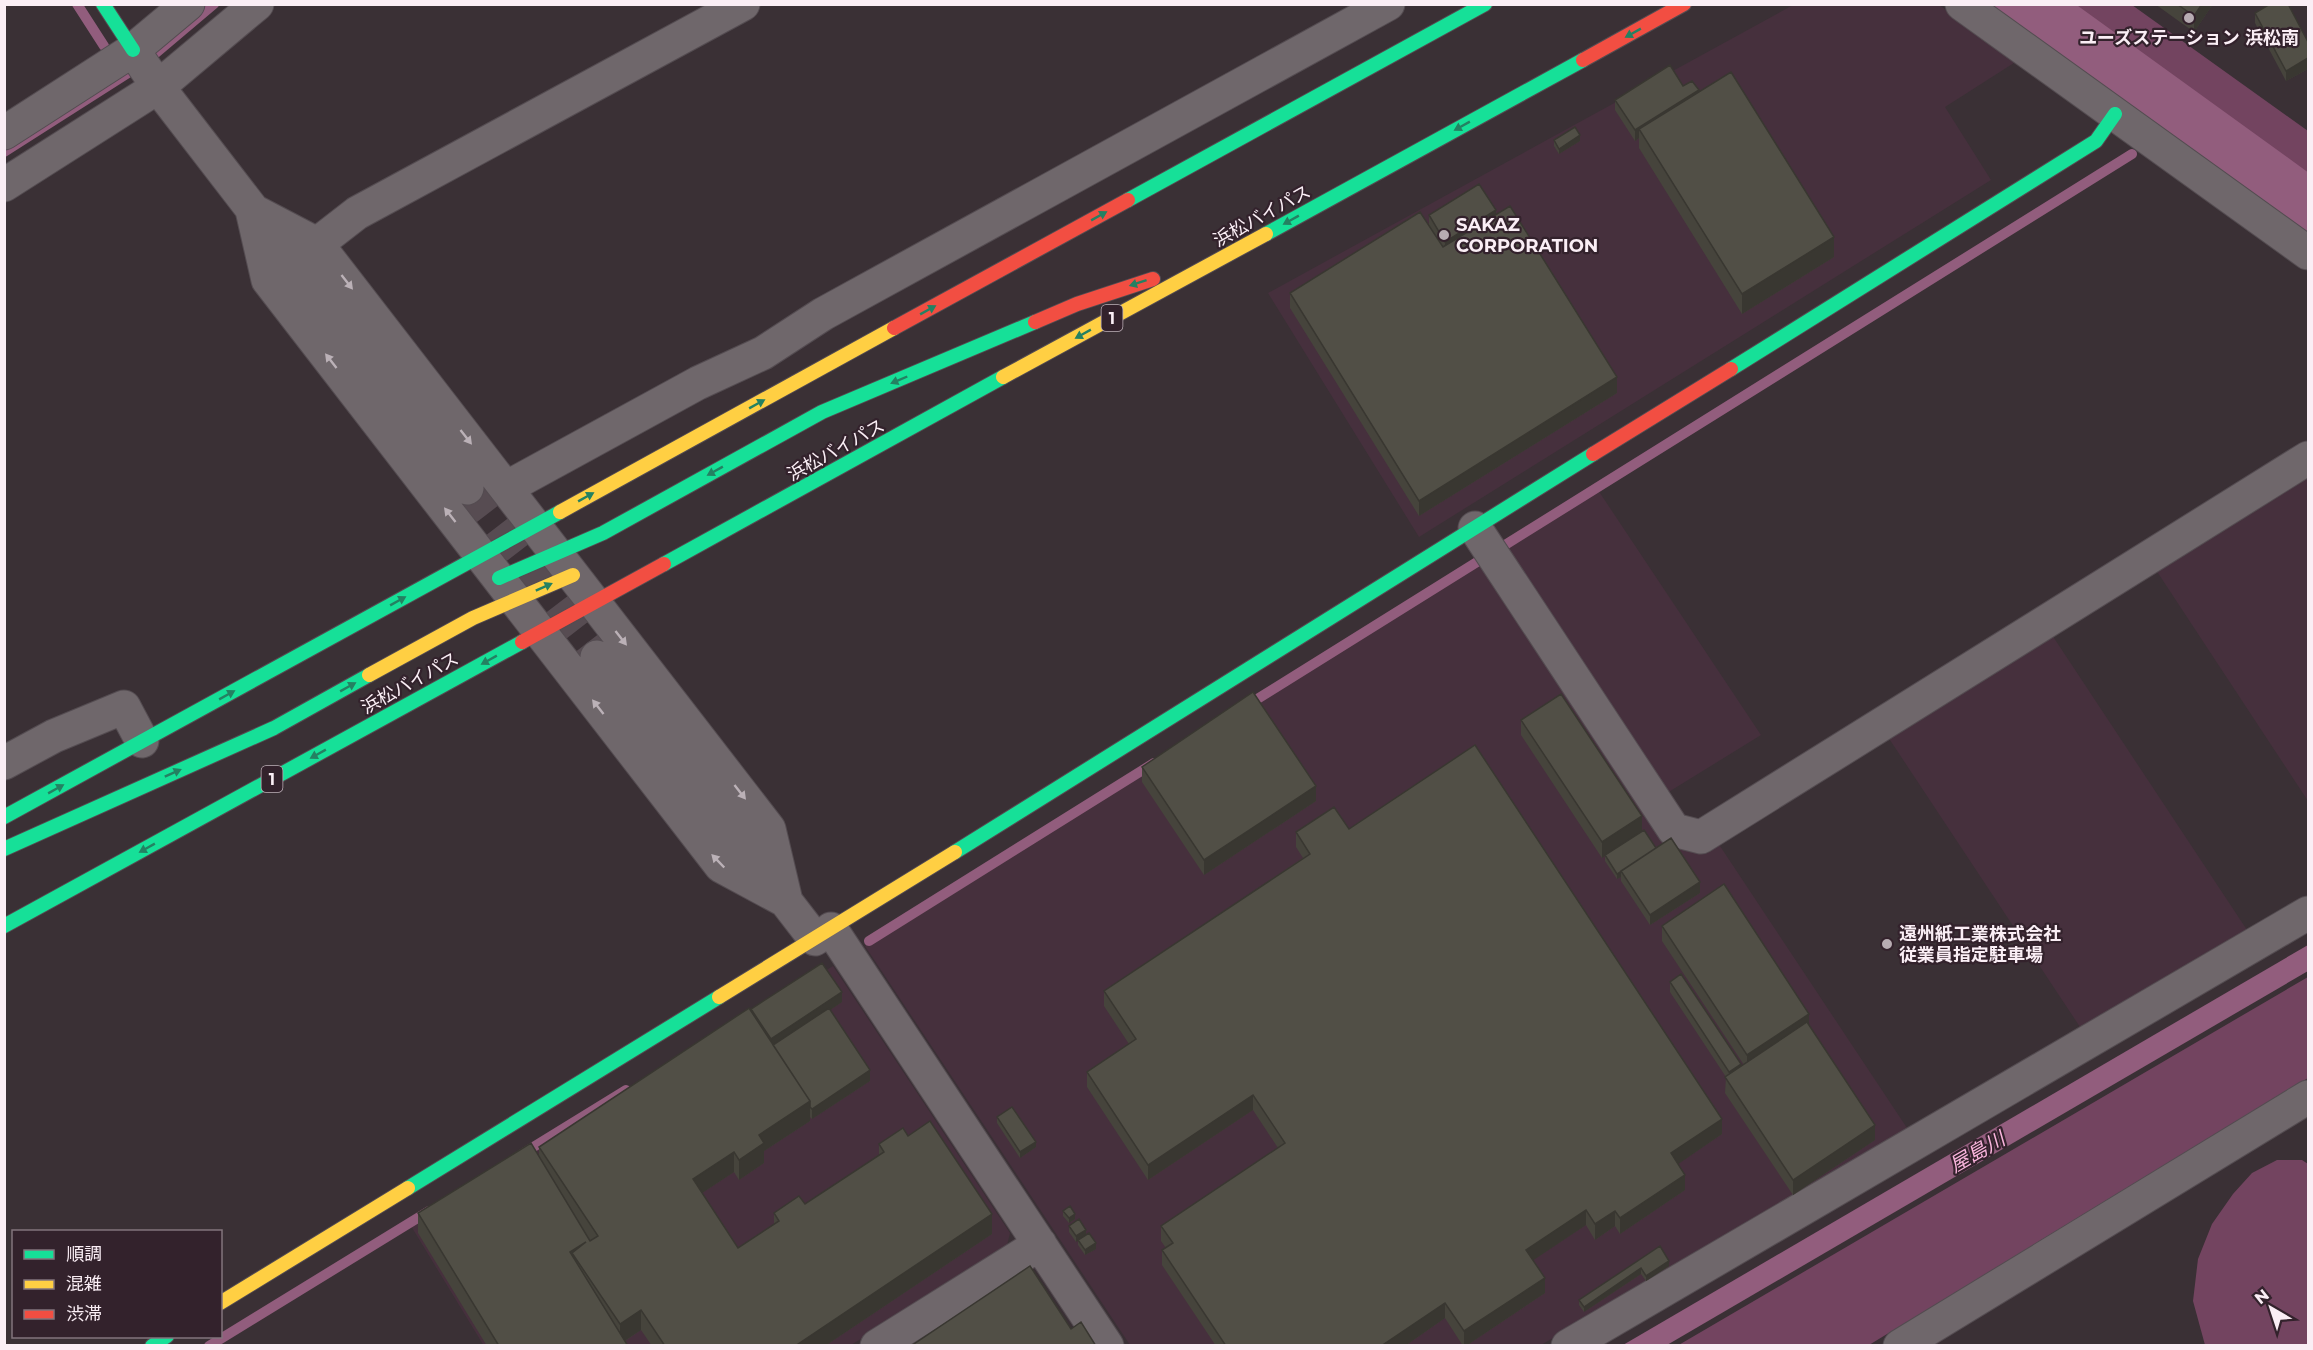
<svg xmlns="http://www.w3.org/2000/svg" width="2313" height="1350" font-family="Montserrat,'Noto Sans JP',sans-serif">
<rect width="100%" height="100%" fill="#3a3035"/>
<!-- built -->
<path fill="#46303d" d="M 1793,5 L 1939,5 L 2017,61 L 1945,107 L 1991,180 L 1419,537 L 1268,293 Z
M 2308,475 L 2308,801 L 2156,570 Z
M 1598,490 L 1761,735 L 1667,793 L 1504,549 Z
M 1481,563 L 1668,845 L 1700,854 L 1718,843 L 1909,1131 L 1541,1345 L 1130,1345 L 865,946 Z
M 2052,635 L 2249,933 L 2082,1030 L 1888,737 Z
M 833,966 L 1010,1233 L 1006,1249 L 851,1345 L 484,1346 L 411,1226 Z"/>
<!-- green -->
<path fill="#734460" d="M 2047,5 L 2132,5 L 2308,131 L 2308,192 Z
M 2308,977 L 2308,1078 L 1869,1345 L 1677,1346 Z
M 2277,1160 L 2302,1160 L 2308,1164 L 2308,1345 L 2205,1345 L 2193,1301 L 2198,1259 L 2212,1224 L 2233,1194 L 2252,1173 Z"/>
<!-- water -->
<path fill="#925d7d" d="M 2308,945 L 2308,971 L 1667,1345 L 1623,1345 Z"/>
<g fill="none" stroke-linecap="round" stroke-linejoin="round">
<!-- stream -->
<path stroke="#925d7d" stroke-width="10" d="M 77,4 L 104,46
M 156,53 L 214,4
M 2173,129 L 2183,123
M 4,152 L 128,73
M 1505,545 L 2132,154
M 1246,706 L 1477,562
M 869,941 L 1154,763
M 522,1154 L 626,1090
M 209,1346 L 429,1211"/>
<!-- river -->
<path stroke="#925d7d" stroke-width="66" d="M 2019,4 L 2308,213"/>
<!-- street-tunnel -->
<path stroke="#574c52" stroke-width="33" stroke-dasharray="33 16" stroke-linecap="butt" d="M 467,488 L 597,657"/>
<defs>
<path id="street" d="M 1962,4 L 2308,253
M 133,50 L 158,87 L 467,488
M 4,133 L 133,50 L 188,4
M 4,185 L 158,87 L 257,4
M 252,210 L 268,280 L 452,518 L 721,866 L 786,901
M 252,210 L 317,244 L 769,829 L 786,901
M 299,258 L 357,213 L 743,4
M 506,488 L 698,383 L 763,353 L 823,314 L 1388,4
M 1475,528 L 1674,830 L 1701,837 L 2308,458
M 597,657 L 815,939
M 4,763 L 54,736 L 124,707 L 142,741
M 831,929 L 1107,1346
M 877,1346 L 1040,1244
M 1568,1346 L 2308,913
M 1900,1346 L 2308,1097"/>
<path id="fast" d="M 103,4 L 133,50
M 1128,200 L 1485,4
M 1266,234 L 1583,60
M 1731,369 L 2096,141 L 2115,114
M 664,564 L 1003,377
M 499,578 L 603,533 L 822,412 L 1035,322
M 4,817 L 560,512
M 4,849 L 274,728 L 369,675
M 955,852 L 1593,454
M 4,926 L 522,642
M 408,1188 L 719,997
M 152,1346 L 167,1336"/>
<path id="slow" d="M 1003,377 L 1266,234
M 560,512 L 894,328
M 369,675 L 473,618 L 573,575
M 719,997 L 955,852
M 220,1303 L 408,1188"/>
<path id="jam" d="M 1583,60 L 1684,4
M 1035,322 L 1077,304 L 1153,279
M 894,328 L 1128,200
M 1593,454 L 1731,369
M 522,642 L 664,564"/>
</defs>
<!-- street casing -->
<use href="#street" stroke="#544c51" stroke-width="35"/>
<!-- fast casing -->
<use href="#fast" stroke="#544c51" stroke-width="16"/>
<!-- slow casing -->
<use href="#slow" stroke="#544c51" stroke-width="16"/>
<!-- jam casing -->
<use href="#jam" stroke="#544c51" stroke-width="16"/>
<!-- street -->
<use href="#street" stroke="#6f676b" stroke-width="33"/>
<!-- fast -->
<use href="#fast" stroke="#16e098" stroke-width="14"/>
<!-- slow -->
<use href="#slow" stroke="#ffcf43" stroke-width="14"/>
<!-- jam -->
<use href="#jam" stroke="#f24e42" stroke-width="14"/>
</g>
<!-- wall -->
<path fill="#46443c" d="M 2155,4 L 2213,4 L 2194,32 Z
M 2255,13 L 2308,42 L 2308,69 L 2286,81 L 2255,23 Z
M 1683,86 L 1699,92 L 1834,257 L 1742,314 L 1639,148 L 1639,138 L 1635,141 L 1615,110 L 1615,100 Z
M 1554,140 L 1580,141 L 1559,154 L 1554,146 Z
M 1496,214 L 1617,393 L 1419,516 L 1290,308 L 1290,293 L 1429,225 L 1429,215 Z
M 1521,720 L 1642,831 L 1656,848 L 1700,893 L 1650,925 L 1621,881 L 1621,877 L 1617,879 L 1605,861 L 1605,856 L 1602,858 L 1521,735 Z
M 1142,767 L 1316,801 L 1204,875 L 1142,782 Z
M 1349,829 L 1722,1134 L 1678,1164 L 1685,1190 L 1620,1234 L 1615,1226 L 1595,1240 L 1586,1225 L 1533,1260 L 1545,1293 L 1466,1346 L 1463,1346 L 1445,1318 L 1405,1346 L 1216,1346 L 1162,1265 L 1162,1250 L 1166,1248 L 1161,1241 L 1161,1226 L 1278,1148 L 1253,1110 L 1148,1180 L 1087,1087 L 1087,1072 L 1129,1044 L 1104,1006 L 1104,991 L 1303,858 L 1296,847 L 1296,832 Z
M 1662,926 L 1809,1025 L 1875,1140 L 1793,1195 L 1725,1093 L 1726,1077 L 1670,992 L 1670,982 L 1741,1067 L 1744,1065 L 1662,941 Z
M 842,1002 L 830,1010 L 870,1081 L 812,1119 L 810,1117 L 810,1121 L 764,1151 L 764,1163 L 739,1180 L 734,1172 L 702,1193 L 738,1248 L 774,1224 L 774,1213 L 805,1204 L 879,1155 L 879,1144 L 908,1136 L 992,1234 L 825,1346 L 652,1346 L 641,1330 L 625,1341 L 628,1346 L 487,1346 L 418,1233 L 418,1213 L 539,1156 L 539,1147 L 751,1012 L 751,1009 Z
M 997,1117 L 1036,1147 L 1020,1158 L 997,1123 Z
M 1063,1211 L 1075,1219 L 1069,1223 L 1063,1216 Z
M 1069,1226 L 1086,1235 L 1096,1249 L 1085,1255 L 1078,1245 L 1078,1240 L 1076,1242 L 1069,1232 Z
M 1660,1246 L 1669,1266 L 1646,1281 L 1641,1274 L 1584,1312 L 1579,1305 L 1579,1300 Z"/>
<!-- shaded-wall -->
<path fill="#393731" d="M 2202,4 L 2213,4 L 2194,32 L 2194,16 Z
M 2308,58 L 2308,69 L 2286,81 L 2286,71 Z
M 1699,90 L 1699,101 L 1639,129 L 1639,138 L 1635,141 L 1635,130 Z
M 1580,135 L 1580,141 L 1559,154 L 1559,149 Z
M 1496,210 L 1496,221 L 1445,252 L 1445,242 Z
M 1834,237 L 1834,257 L 1742,314 L 1742,294 Z
M 1617,377 L 1617,393 L 1419,516 L 1419,501 Z
M 1316,786 L 1316,801 L 1204,875 L 1204,860 Z
M 1642,816 L 1642,831 L 1602,858 L 1602,842 Z
M 1621,871 L 1621,877 L 1617,879 L 1617,874 Z
M 1700,882 L 1700,893 L 1650,925 L 1650,915 Z
M 842,992 L 842,1002 L 772,1049 L 771,1047 L 771,1039 Z
M 1809,1014 L 1809,1029 L 1747,1070 L 1747,1055 Z
M 1741,1064 L 1741,1074 L 1729,1082 L 1729,1072 Z
M 870,1070 L 870,1081 L 812,1119 L 812,1109 Z
M 1253,1095 L 1253,1110 L 1148,1180 L 1148,1165 Z
M 810,1101 L 810,1121 L 764,1151 L 764,1163 L 739,1180 L 739,1160 L 759,1135 Z
M 1722,1119 L 1722,1134 L 1671,1169 L 1671,1153 Z
M 1875,1125 L 1875,1140 L 1793,1195 L 1793,1180 Z
M 1036,1142 L 1036,1147 L 1020,1158 L 1020,1152 Z
M 734,1152 L 734,1172 L 693,1199 L 693,1179 Z
M 1685,1175 L 1685,1190 L 1620,1234 L 1620,1218 Z
M 1586,1210 L 1586,1225 L 1526,1265 L 1526,1250 Z
M 1615,1211 L 1615,1226 L 1595,1240 L 1595,1224 Z
M 992,1214 L 992,1234 L 825,1346 L 795,1346 Z
M 1075,1214 L 1075,1219 L 1069,1223 L 1069,1218 Z
M 1086,1230 L 1086,1235 L 1076,1242 L 1076,1236 Z
M 1096,1243 L 1096,1249 L 1085,1255 L 1085,1250 Z
M 1669,1261 L 1669,1266 L 1646,1281 L 1646,1276 Z
M 1641,1268 L 1641,1274 L 1584,1312 L 1584,1307 Z
M 1545,1278 L 1545,1293 L 1466,1346 L 1464,1346 L 1464,1331 Z
M 1445,1303 L 1445,1318 L 1405,1346 L 1381,1346 Z
M 641,1310 L 641,1330 L 620,1344 L 620,1324 Z"/>
<!-- building -->
<path fill="#514f46" stroke="#393731" stroke-width="1.5" d="M 2177,4 L 2202,4 L 2194,16 Z
M 2270,4 L 2288,4 L 2308,42 L 2308,58 L 2286,71 L 2255,13 Z
M 1670,65 L 1683,86 L 1692,81 L 1699,90 L 1635,130 L 1615,100 Z
M 1731,72 L 1834,237 L 1742,294 L 1639,129 Z
M 1575,127 L 1580,135 L 1559,149 L 1554,140 Z
M 1479,184 L 1496,210 L 1445,242 L 1429,215 Z
M 1510,206 L 1617,377 L 1419,501 L 1290,293 L 1420,212 L 1443,247 Z
M 1253,692 L 1316,786 L 1204,860 L 1142,767 Z
M 1561,694 L 1642,816 L 1602,842 L 1521,720 Z
M 1475,745 L 1722,1119 L 1671,1153 L 1685,1175 L 1620,1218 L 1615,1211 L 1595,1224 L 1586,1210 L 1526,1250 L 1545,1278 L 1464,1331 L 1445,1303 L 1381,1346 L 1226,1346 L 1162,1250 L 1173,1243 L 1161,1226 L 1285,1143 L 1253,1095 L 1148,1165 L 1087,1072 L 1136,1039 L 1104,991 L 1310,854 L 1296,832 L 1334,807 L 1349,829 Z
M 1644,830 L 1656,848 L 1617,874 L 1605,855 Z
M 1671,838 L 1700,882 L 1650,915 L 1621,871 Z
M 1724,884 L 1809,1014 L 1747,1055 L 1662,926 Z
M 822,963 L 842,992 L 771,1039 L 751,1009 Z
M 1681,974 L 1741,1064 L 1729,1072 L 1670,982 Z
M 749,1008 L 810,1101 L 759,1135 L 764,1143 L 739,1160 L 734,1152 L 693,1179 L 738,1248 L 779,1221 L 774,1213 L 799,1196 L 805,1204 L 884,1152 L 879,1144 L 903,1128 L 908,1136 L 930,1121 L 992,1214 L 795,1346 L 665,1346 L 641,1310 L 620,1324 L 572,1253 L 586,1242 L 570,1252 L 628,1346 L 499,1346 L 418,1213 L 531,1143 L 590,1241 L 598,1236 L 539,1147 Z
M 829,1008 L 870,1070 L 812,1109 L 810,1107 L 810,1101 L 773,1045 Z
M 1807,1022 L 1875,1125 L 1793,1180 L 1725,1077 Z
M 1012,1107 L 1036,1142 L 1020,1152 L 997,1117 Z
M 1070,1206 L 1075,1214 L 1069,1218 L 1063,1211 Z
M 1079,1219 L 1086,1230 L 1076,1236 L 1069,1226 Z
M 1089,1233 L 1096,1243 L 1085,1250 L 1078,1240 Z
M 1660,1246 L 1669,1261 L 1646,1276 L 1641,1268 L 1584,1307 L 1579,1300 Z
M 1030,1266 L 1071,1329 L 1081,1322 L 1096,1346 L 911,1346 Z"/>
<!-- one-way arrows -->
<defs><path id="oneway-solid" d="M-6-.8H1V-3.2L6.5 0L1 3.2V.8H-6Z" transform="scale(1.5)"/></defs>
<g fill="#248162">
<use href="#oneway-solid" transform="translate(1633 33) rotate(151)"/>
<use href="#oneway-solid" transform="translate(1462 126) rotate(151)"/>
<use href="#oneway-solid" transform="translate(1099 216) rotate(-29)"/>
<use href="#oneway-solid" transform="translate(1291 220) rotate(151)"/>
<use href="#oneway-solid" transform="translate(1138 283) rotate(162)"/>
<use href="#oneway-solid" transform="translate(928 310) rotate(-29)"/>
<use href="#oneway-solid" transform="translate(1083 334) rotate(151)"/>
<use href="#oneway-solid" transform="translate(899 380) rotate(157)"/>
<use href="#oneway-solid" transform="translate(757 404) rotate(-29)"/>
<use href="#oneway-solid" transform="translate(715 471) rotate(151)"/>
<use href="#oneway-solid" transform="translate(586 497) rotate(-29)"/>
<use href="#oneway-solid" transform="translate(544 587) rotate(-24)"/>
<use href="#oneway-solid" transform="translate(398 601) rotate(-29)"/>
<use href="#oneway-solid" transform="translate(489 660) rotate(151)"/>
<use href="#oneway-solid" transform="translate(348 687) rotate(-29)"/>
<use href="#oneway-solid" transform="translate(227 695) rotate(-29)"/>
<use href="#oneway-solid" transform="translate(318 754) rotate(151)"/>
<use href="#oneway-solid" transform="translate(173 773) rotate(-24)"/>
<use href="#oneway-solid" transform="translate(56 789) rotate(-29)"/>
<use href="#oneway-solid" transform="translate(147 848) rotate(151)"/>
</g>
<g fill="#bbb1b7">
<use href="#oneway-solid" transform="translate(347 282) rotate(52)"/>
<use href="#oneway-solid" transform="translate(331 361) rotate(-128)"/>
<use href="#oneway-solid" transform="translate(466 437) rotate(52)"/>
<use href="#oneway-solid" transform="translate(450 515) rotate(-128)"/>
<use href="#oneway-solid" transform="translate(621 638) rotate(52)"/>
<use href="#oneway-solid" transform="translate(598 707) rotate(-128)"/>
<use href="#oneway-solid" transform="translate(740 792) rotate(52)"/>
<use href="#oneway-solid" transform="translate(718 861) rotate(-134)"/>
</g>
<!-- markers -->
<g fill="#b7acb2" stroke="#33222c" stroke-width="2">
<circle cx="2189" cy="18" r="6"/>
<circle cx="1444" cy="235" r="6"/>
<circle cx="1887" cy="944" r="6"/>
</g>
<g text-anchor="middle" dominant-baseline="central" stroke-width="4.5" stroke-linejoin="round" paint-order="stroke">
<!-- shield labels -->
<g fill="#33222c" stroke="#beb1b9" stroke-width="1.5">
<rect x="1101.5" y="305" width="21" height="26" rx="4.5"/>
<rect x="261.5" y="766" width="21" height="26" rx="4.5"/>
</g>
<g font-size="16" font-weight="bold" fill="#faeef5">
<text x="1112" y="318">1</text>
<text x="272" y="779">1</text>
</g>
<!-- poi labels -->
<g font-size="18" font-weight="bold" fill="#faeef5" stroke="#33222c" text-anchor="start">
<text x="2189" y="38" text-anchor="middle">ユーズステーション 浜松南</text>
<text x="1456" y="225">SAKAZ<tspan x="1456" dy="21">CORPORATION</tspan></text>
<text x="1899" y="934">遠州紙工業株式会社<tspan x="1899" dy="21">従業員指定駐車場</tspan></text>
</g>
<!-- street labels -->
<g font-size="18" fill="#faeef5" stroke="#33222c">
<text transform="translate(1262 216) rotate(-29)">浜松バイパス</text>
<text transform="translate(836 450) rotate(-29)">浜松バイパス</text>
<text transform="translate(410 683) rotate(-29)">浜松バイパス</text>
</g>
<!-- water labels -->
<g font-size="20" font-style="italic" fill="#fab5dd" stroke="#33222c">
<text transform="translate(1977 1152) rotate(-30)">屋島川</text>
</g>
</g>
<!-- border -->
<rect width="2313" height="1350" fill="none" stroke="#faeef5" stroke-width="12"/>
<!-- legend -->
<rect x="12" y="1230" width="210" height="108" fill="#33222c" stroke="#83747c" stroke-width="1.5"/>
<rect x="24" y="1250" width="30" height="9" fill="#16e098" stroke="#83747c" stroke-width="1.5"/>
<text x="66" y="1260" font-size="18" fill="#faeef5">順調</text>
<rect x="24" y="1280" width="30" height="9" fill="#ffcf43" stroke="#83747c" stroke-width="1.5"/>
<text x="66" y="1290" font-size="18" fill="#faeef5">混雑</text>
<rect x="24" y="1310" width="30" height="9" fill="#f24e42" stroke="#83747c" stroke-width="1.5"/>
<text x="66" y="1320" font-size="18" fill="#faeef5">渋滞</text>
<!-- north arrow -->
<g transform="translate(2271 1308) rotate(321)" stroke="#33222c" stroke-width="4.5" paint-order="stroke">
<path d="M0-4.5L10 22L0 15L-10 22Z" fill="#faeef5"/>
<text y="-9" font-size="16" font-weight="bold" text-anchor="middle" fill="#faeef5">N</text>
</g>
</svg>
